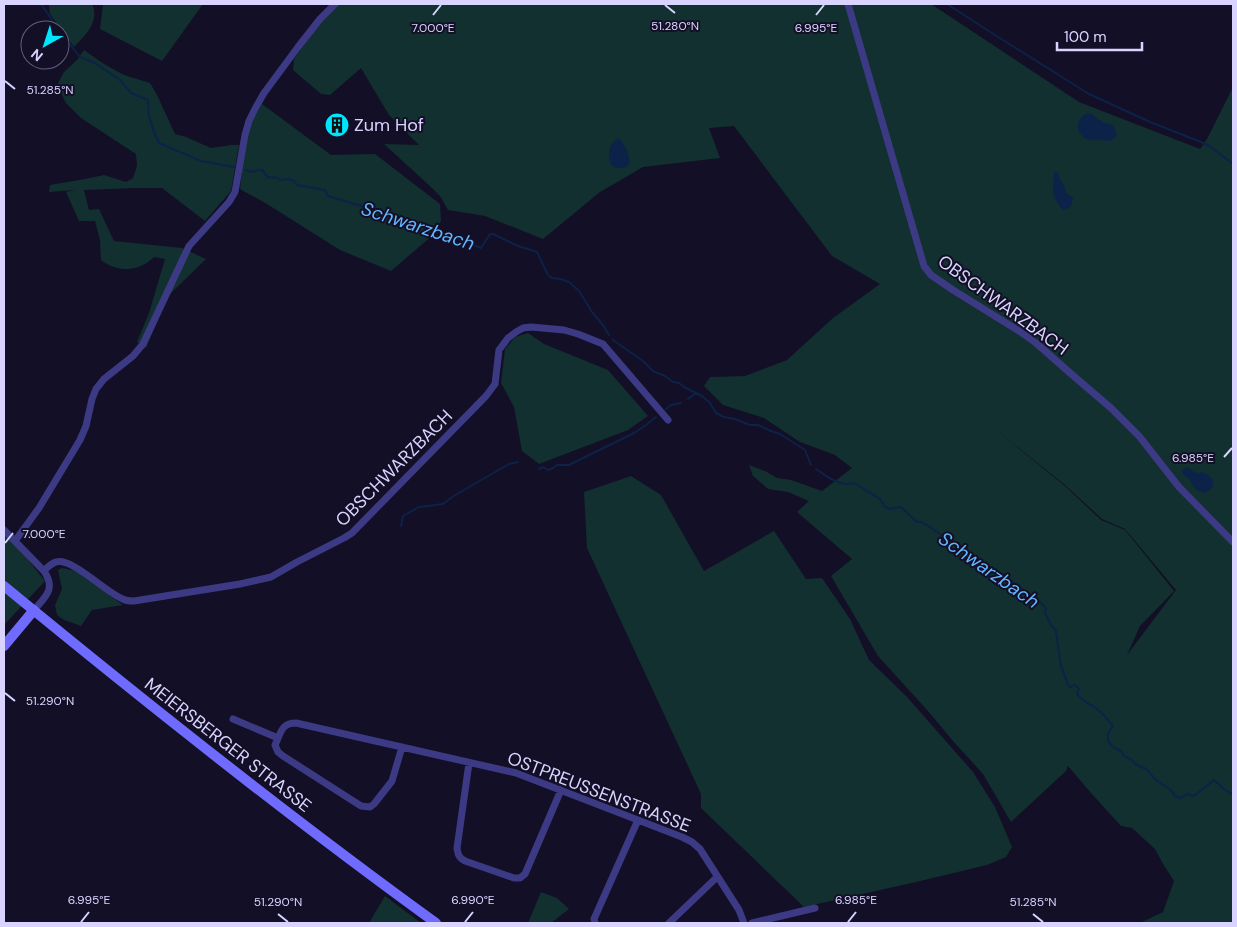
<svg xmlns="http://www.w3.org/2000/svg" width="1237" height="927" font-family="'DM Sans',sans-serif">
<rect width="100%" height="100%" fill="#130f26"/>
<!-- green -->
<path fill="#12302f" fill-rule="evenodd" d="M 49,4 L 92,4 C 100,21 86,35 74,47 L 50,14 Z
M 103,4 L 203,4 L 162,61 L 100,29 Z
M 339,4 L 931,4 L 1079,102 L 1200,149 L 1207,139 L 1233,87 L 1233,923 L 1140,923 L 1163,912 L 1174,881 L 1163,864 L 1155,849 L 1132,828 L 1121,826 L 1091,793 L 1068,766 L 1066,771 L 1011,822 L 983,774 L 953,741 L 928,711 L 878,656 L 831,576 L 852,559 L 797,512 L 809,501 L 788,492 L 768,489 L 753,476 L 749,465 L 767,472 L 777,478 L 791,480 L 822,491 L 852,468 L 835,455 L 800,442 L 764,418 L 723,405 L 704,386 L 710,377 L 745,376 L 787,360 L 833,318 L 880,284 L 832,256 L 734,126 L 709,128 L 720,158 L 643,167 L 600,192 L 543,239 L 485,216 L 448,210 L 440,196 L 432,188 L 384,144 L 419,145 L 389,115 L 361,68 L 330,95 L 321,94 L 293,70 L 294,59 L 322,20 ZM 990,425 L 1065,485 L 1102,519 L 1125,529 L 1176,590 L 1127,655 L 1140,626 L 1174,591 L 1125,530 L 1101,520 L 1065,486 Z
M 84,50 L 104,64 L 124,75 L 150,83 L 157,95 L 175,134 L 186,137 L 211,148 L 232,145 L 239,145 L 231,191 L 205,221 L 162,188 L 135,188 L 84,190 L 89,210 L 99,209 L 114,241 L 182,248 L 206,259 L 168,296 L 146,348 L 137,342 L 149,313 L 165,259 L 154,257 C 139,272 118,273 101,260 L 100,240 L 95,221 L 79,221 L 66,192 L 75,190 L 49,192 L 50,185 L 85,179 L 104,175 L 126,182 L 133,178 L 137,166 L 136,154 L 81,118 L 66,103 L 57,85 L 64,72 L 77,60 Z
M 262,104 L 331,155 L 375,154 L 440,204 L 441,221 L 433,235 L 391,271 L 340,250 L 267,204 L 240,189 L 246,136 L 254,118 Z
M 528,333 L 544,344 L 608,370 L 648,416 L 628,430 L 539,464 L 522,451 L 514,407 L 501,383 L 505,349 L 515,337 Z
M 631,476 L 661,495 L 704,571 L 774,531 L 806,579 L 822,578 L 850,619 L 869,660 L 907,697 L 973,772 L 995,807 L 1012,847 L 1006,857 L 987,865 L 916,882 L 804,907 L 701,808 L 701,794 L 587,548 L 584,492 Z
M 4,533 L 21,551 L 45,581 L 4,625 Z
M 62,568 L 76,571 L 123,605 L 92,610 L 81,626 L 64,620 L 57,615 L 55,605 L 62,589 L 58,570 Z
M 541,892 L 557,898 L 569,909 L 551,923 L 528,923 Z
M 385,896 L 421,923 L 369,923 Z"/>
<!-- water -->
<path fill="#0c2248" d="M 1088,113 L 1092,114 L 1102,122 L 1113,125 L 1117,134 C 1113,143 1108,141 1100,140 C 1095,140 1089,141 1085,138 C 1074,132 1077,117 1088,113 Z
M 619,138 C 625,146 632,156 628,166 C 622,169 618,169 612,166 C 607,156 608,143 619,138 Z
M 1054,172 L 1056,172 L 1058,173 C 1060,183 1065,183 1066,193 L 1073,198 C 1072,205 1071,208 1064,210 L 1060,207 L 1053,194 Z
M 1187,467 C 1192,470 1196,475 1202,472 C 1215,478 1218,485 1205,493 L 1196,490 L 1189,479 L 1183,474 L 1182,470 Z"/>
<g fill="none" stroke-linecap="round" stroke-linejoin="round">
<!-- stream -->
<path stroke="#0c2248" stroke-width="2" d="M 41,4 L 59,30
M 947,4 L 995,35 L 1089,94 L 1150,122 L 1201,142 L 1211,147 L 1233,164
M 60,32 L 80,57 L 95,63 L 120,80 L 131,93 L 148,100 L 149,116 L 154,132 L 159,143 L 201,161 L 234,167
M 246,170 L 251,172 L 258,170 L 262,170 L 268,177 L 277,178 L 280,180 L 288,179 L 294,181 L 297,185 L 325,190 L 328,196 L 335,198 L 427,226 L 481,248 L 490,234 L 493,234 L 518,246 L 537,252 L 548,275 L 552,278 L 560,279 L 569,282 L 579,291 L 592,312 L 603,325 L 609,335
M 613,340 L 643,361 L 653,371 L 665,376 L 673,382 L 679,383 L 684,387 L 702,396 L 710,403 L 716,413 L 724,417 L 735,419 L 750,425 L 758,425 L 771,431 L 780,434 L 805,450 L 811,465
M 688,399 L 696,393
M 666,409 L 671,405 L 681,403
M 539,469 L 543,467 L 548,470 L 553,468 L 557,465 L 569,465 L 634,433 L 646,425 L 656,417
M 816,469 C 828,477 839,487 854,483 L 880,499 L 885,507 L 890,509 L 901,507 L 917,522 L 922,522 L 955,544 L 988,570 L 1011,581 L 1040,602 L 1046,608 L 1045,613 L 1051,625 L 1056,631 L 1061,666 L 1068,685 L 1070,687 L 1075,685 L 1079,689 L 1077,694 C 1083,702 1091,704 1098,710 C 1104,714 1108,720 1113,726 L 1108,733 L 1108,741 L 1113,747 L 1121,751 L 1124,756 L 1132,760 L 1135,764 L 1146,769 L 1156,780 L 1170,789 L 1175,796 L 1180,798 L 1187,794 L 1194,796 L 1214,780 L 1224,789 L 1233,795
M 401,526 L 403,516 L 419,507 L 443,504 L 452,497 L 509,464 L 518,462"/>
<!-- minor -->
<path stroke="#3d3a85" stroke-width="7" d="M 848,4 L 924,266 L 931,275 L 953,290 L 1019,331 L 1036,343 L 1077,379 L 1111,408 L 1139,436 L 1179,487 L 1233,542
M 4,530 L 44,571 C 56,589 46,596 34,610
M 15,541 L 39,508 L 80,440 L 86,426 L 92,399 L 96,389 L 104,379 L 133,356 L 143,344 L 189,246 L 229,202 L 235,192 L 245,135 L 249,121 L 256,107 L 264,93 L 298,47 L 320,19 L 335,4
M 44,571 C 47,568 51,563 56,562 C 72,557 106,593 123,599 C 126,601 130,601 134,601 L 240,584 L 271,577 L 297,562 L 344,538 L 352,533 L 486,396 L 495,384 L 499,350 L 508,338 L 516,332 L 523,328 L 531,327 L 564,330 L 578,334 L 603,344 L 668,420
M 233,719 L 278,738
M 402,747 L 392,781 L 374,804 L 370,807 L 361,806 L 283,756 L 278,752 L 275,745 C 281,733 281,723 296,723 L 516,773 L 682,837 L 692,842 L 700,849 L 739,910 L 744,923
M 469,763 L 457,848 C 458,855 459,858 465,861 L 514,878 L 520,878 L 525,874 L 561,790
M 595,923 L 594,919 L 638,820
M 669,923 L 717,877
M 752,923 L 815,908"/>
<!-- secondary -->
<path stroke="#6f6bff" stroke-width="10" d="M 4,586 C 145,702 288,816 436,923
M 4,646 L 34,610"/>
</g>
<!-- ticks -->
<path fill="none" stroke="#d9d4ff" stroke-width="2" d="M 665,5 L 675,13M 433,15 L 441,5M 816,15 L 824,5M 5,81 L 15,89M 1224,457 L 1232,448M 5,543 L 13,533M 5,693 L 15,701M 278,914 L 288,922M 1033,914 L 1043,922M 81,922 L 89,912M 465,922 L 473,912M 848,922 L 856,912"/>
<!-- icons -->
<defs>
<symbol id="building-disc" viewBox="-11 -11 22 22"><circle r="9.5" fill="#00e5ff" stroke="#130f26"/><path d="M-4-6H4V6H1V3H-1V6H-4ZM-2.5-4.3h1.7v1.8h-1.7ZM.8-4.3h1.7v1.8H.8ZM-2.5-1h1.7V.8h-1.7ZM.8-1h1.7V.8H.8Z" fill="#111"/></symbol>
</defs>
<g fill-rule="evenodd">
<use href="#building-disc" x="323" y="111" width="28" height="28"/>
</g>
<g text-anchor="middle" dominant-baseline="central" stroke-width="4" stroke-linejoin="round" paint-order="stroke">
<!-- poi labels -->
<g font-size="18" fill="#d9d4ff" stroke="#130f26" text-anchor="start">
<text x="354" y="125">Zum Hof</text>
</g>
<!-- street labels -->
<g font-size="18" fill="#d9d4ff" stroke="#130f26">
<text transform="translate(1003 305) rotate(36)">OBSCHWARZBACH</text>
<text transform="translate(394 468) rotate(-45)">OBSCHWARZBACH</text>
<text transform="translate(228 745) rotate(38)">MEIERSBERGER STRASSE</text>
<text transform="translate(599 792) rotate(21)">OSTPREUSSENSTRASSE</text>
</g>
<!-- water labels -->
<g font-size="19" font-style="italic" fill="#62b6ff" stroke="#130f26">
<text transform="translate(418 226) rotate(18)">Schwarzbach</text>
<text transform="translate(989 570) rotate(35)">Schwarzbach</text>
</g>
</g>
<g font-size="12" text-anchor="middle" fill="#d9d4ff" stroke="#130f26" stroke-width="4" stroke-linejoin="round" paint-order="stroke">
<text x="675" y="30">51.280°N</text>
<text x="433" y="32">7.000°E</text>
<text x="816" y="32">6.995°E</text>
<text x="50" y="94">51.285°N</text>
<text x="1193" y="462">6.985°E</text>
<text x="44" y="538">7.000°E</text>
<text x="50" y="705">51.290°N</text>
<text x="89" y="904">6.995°E</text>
<text x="473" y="904">6.990°E</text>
<text x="856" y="904">6.985°E</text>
<text x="278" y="906">51.290°N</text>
<text x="1033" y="906">51.285°N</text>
</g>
<!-- border -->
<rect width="1237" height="927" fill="none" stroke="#d9d4ff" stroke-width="10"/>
<!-- north arrow -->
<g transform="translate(45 45) rotate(219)"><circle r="24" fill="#130f26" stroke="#625e7d"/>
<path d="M0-4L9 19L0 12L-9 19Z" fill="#00e5ff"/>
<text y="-8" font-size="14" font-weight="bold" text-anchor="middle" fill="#d9d4ff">N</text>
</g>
<!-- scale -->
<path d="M1057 42v8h85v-8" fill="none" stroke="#d9d4ff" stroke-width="2.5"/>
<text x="1064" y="42" font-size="15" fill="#d9d4ff" stroke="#130f26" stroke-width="4" paint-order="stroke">100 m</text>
</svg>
